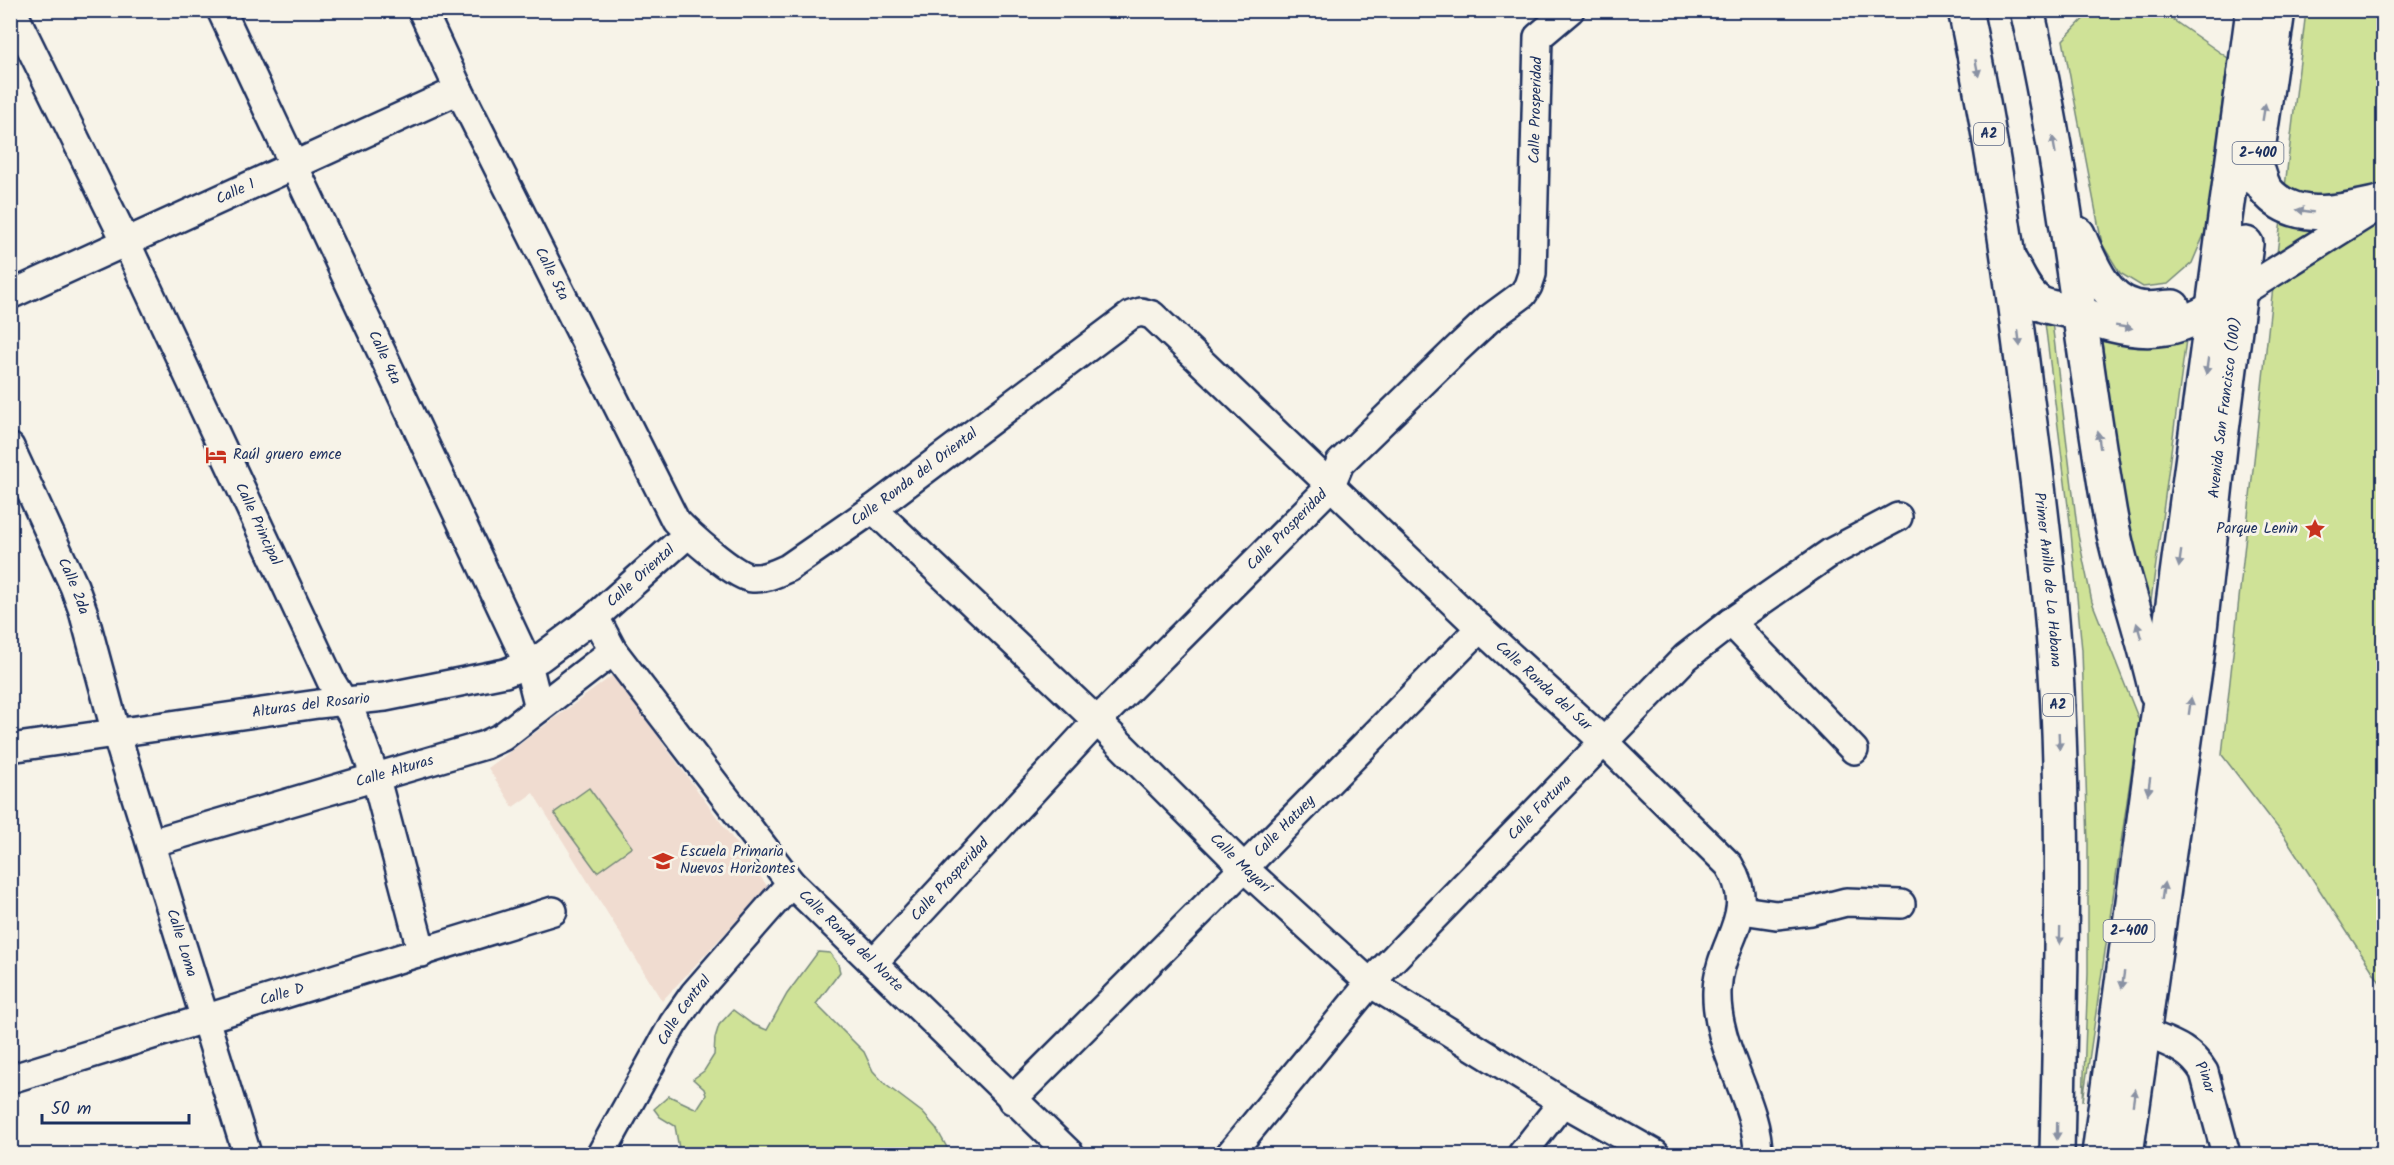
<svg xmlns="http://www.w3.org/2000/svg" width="2394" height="1165" font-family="Kalam,sans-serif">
<rect width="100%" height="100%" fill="#f7f3e8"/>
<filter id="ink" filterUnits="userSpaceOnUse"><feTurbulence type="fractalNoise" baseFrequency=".0167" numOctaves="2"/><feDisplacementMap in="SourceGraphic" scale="12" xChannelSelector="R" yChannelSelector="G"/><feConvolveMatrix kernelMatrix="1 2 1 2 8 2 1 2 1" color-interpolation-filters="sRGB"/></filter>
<g filter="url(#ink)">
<!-- built -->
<path fill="#f0dcd0" d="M 613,675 L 768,887 L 662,1001 L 533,793 L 513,807 L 488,768 Z"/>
<!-- green -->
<path fill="#cfe297" stroke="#75887a" stroke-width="1.5" d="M 2092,10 L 2160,11 L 2228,58 L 2206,230 L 2192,263 L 2168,284 L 2143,287 L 2120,273 L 2102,244 L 2063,40 Z
M 2306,11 L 2383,11 L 2383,987 L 2285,837 L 2222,755 L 2271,304 Z
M 2051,314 L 2078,535 L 2092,602 L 2139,720 L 2083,1101 L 2088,974 L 2088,844 L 2082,650 L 2070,522 L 2044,315 Z
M 2187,332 L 2150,608 L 2125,522 L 2101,334 Z
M 589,788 L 632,847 L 597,872 L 554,813 Z
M 818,952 L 830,953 L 838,964 L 840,972 L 816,1004 L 864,1052 L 873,1071 L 886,1085 L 923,1113 L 936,1128 L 949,1151 L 955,1154 L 783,1154 L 779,1152 L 775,1154 L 680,1154 L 675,1126 L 660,1117 L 654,1109 L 669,1096 L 697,1109 L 706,1095 L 704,1089 L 693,1079 L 704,1071 L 714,1055 L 715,1038 L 719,1025 L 733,1010 L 752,1024 L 767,1030 L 787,994 Z"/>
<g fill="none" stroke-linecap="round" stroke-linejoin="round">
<defs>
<g id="minor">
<path id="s1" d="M 12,10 L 126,242 L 331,681 L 353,717 L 376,779 L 422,953"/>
<path id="s2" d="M 221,10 L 528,664 L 539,708"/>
<path id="s3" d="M 422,10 L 459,90 L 675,520 C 687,533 736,578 752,578 C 765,579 777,573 788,568 L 873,509 L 1131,315 L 1141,312 L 1152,315 L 1480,628 L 1603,741 L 1729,865 C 1760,916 1719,939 1717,991 C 1715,1048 1758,1101 1758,1154"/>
<path id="s4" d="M 10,295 L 459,90"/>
<path d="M 2226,302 L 2379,206"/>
<path id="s5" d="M 10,447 L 74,586 L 83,611 L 116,733 L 247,1154"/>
<path id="s6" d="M 873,509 L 1097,721 L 1244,868 L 1370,983 L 1563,1102 L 1655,1154"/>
<path id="s7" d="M 595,617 L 613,651 L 791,883 L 1070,1154"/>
<path d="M 1731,622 L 1854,750"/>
<path id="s8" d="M 10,748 L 318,704 L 385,697 L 505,673 L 528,664 L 540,658 L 595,617 L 688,534"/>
<path id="s9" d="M 151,843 L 485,745 L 502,737 L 613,651"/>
<path d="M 1742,910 L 1776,915 L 1811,911 L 1846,902 L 1901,904"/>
<path id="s10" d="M 874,962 L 1097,721 L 1330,487 L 1340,463 L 1457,349 L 1489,319 L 1523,294 L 1528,286 L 1532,274 L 1538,37 L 1570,10"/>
<path id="s11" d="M 2143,1032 C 2168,1043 2189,1047 2204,1072 L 2226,1154"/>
<path id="s12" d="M 10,1079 L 553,911"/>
<path id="s13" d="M 1012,1100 L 1244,868 L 1480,628"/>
<path id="s14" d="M 601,1154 L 673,1024 L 694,994 L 791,883"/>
<path id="s15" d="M 1230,1154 L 1370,983 L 1686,657 L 1731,622 L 1830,553 L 1898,517"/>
<path d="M 1522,1154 L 1563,1102"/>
</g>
<g id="highway">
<path id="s16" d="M 1965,10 C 1992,137 2010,265 2026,393 C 2040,498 2053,603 2058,709 C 2065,858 2060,1006 2057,1154"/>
<path d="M 2027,10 C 2065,173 2080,339 2108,503 C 2118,567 2142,628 2156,692"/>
<path d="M 2256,164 C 2259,172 2261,183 2266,190 C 2295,226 2346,210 2384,202"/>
<path d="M 2254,178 L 2278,10"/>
<path d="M 2078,234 C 2090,261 2103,299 2135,307 C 2148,311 2161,307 2173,307"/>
<path d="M 2011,263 C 2019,277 2026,296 2041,304 C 2054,310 2070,309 2082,314 C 2092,317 2102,323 2113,325 C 2153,335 2179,329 2214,308"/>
<path d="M 2099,1154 L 2253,10"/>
<path id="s17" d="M 2126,1154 L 2197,656 L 2221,438 L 2246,244"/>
</g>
</defs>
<!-- minor casing -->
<use href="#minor" stroke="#1b2f5e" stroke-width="32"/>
<!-- highway casing -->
<use href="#highway" stroke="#1b2f5e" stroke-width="38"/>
<!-- minor -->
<use href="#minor" stroke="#f7f3e8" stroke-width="27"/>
<!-- highway -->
<use href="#highway" stroke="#f7f3e8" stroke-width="33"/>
</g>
<!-- one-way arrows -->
<defs><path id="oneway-solid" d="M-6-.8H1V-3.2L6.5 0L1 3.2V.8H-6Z" transform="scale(1.5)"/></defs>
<g fill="#8991a3">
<use href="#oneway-solid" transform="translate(1977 68) rotate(79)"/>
<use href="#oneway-solid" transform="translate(2264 112) rotate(-81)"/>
<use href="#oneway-solid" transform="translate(2054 145) rotate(-100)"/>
<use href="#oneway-solid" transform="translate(2305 211) rotate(-171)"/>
<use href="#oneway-solid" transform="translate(2124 327) rotate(9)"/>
<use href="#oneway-solid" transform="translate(2019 338) rotate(83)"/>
<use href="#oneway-solid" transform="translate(2207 366) rotate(98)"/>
<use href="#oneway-solid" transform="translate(2099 440) rotate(-98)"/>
<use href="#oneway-solid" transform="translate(2180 559) rotate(98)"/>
<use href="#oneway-solid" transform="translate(2139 631) rotate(-106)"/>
<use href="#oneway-solid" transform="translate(2190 706) rotate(-82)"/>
<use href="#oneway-solid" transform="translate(2059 741) rotate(88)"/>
<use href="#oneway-solid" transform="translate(2149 786) rotate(98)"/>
<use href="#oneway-solid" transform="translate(2163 891) rotate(-82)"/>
<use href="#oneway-solid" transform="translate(2060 936) rotate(91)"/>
<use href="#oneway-solid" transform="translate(2123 980) rotate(98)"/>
<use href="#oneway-solid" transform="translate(2134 1097) rotate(-82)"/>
<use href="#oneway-solid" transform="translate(2057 1131) rotate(91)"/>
</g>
</g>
<!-- icons -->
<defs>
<symbol id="hotel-bare" viewBox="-9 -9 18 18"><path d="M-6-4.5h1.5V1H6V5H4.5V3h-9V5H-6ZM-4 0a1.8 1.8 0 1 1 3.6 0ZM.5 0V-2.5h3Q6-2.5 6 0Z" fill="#c8321e" stroke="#f7f3e8" stroke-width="2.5" paint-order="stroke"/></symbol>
<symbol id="sight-bare" viewBox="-9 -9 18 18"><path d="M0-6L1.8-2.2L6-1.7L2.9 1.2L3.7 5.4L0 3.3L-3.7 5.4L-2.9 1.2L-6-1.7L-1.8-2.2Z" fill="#c8321e" stroke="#f7f3e8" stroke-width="2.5" paint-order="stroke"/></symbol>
<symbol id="school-bare" viewBox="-9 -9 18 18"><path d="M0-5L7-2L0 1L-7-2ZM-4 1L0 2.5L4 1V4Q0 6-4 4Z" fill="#c8321e" stroke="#f7f3e8" stroke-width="2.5" paint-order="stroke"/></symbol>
</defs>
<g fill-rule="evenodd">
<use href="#hotel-bare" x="201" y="440" width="30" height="30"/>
<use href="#sight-bare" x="2300" y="514" width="30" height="30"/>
<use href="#school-bare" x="648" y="846" width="30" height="30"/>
</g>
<g text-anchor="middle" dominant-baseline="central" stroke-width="6" stroke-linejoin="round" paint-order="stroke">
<!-- shield labels -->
<g fill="#f7f3e8" stroke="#5d6a87" stroke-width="1.5">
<rect x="1974" y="123" width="30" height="22" rx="4.5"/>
<rect x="2232.5" y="142" width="51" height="22" rx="4.5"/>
<rect x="2043" y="694" width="30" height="22" rx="4.5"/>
<rect x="2103.5" y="920" width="51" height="22" rx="4.5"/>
</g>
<g font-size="14" font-weight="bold" fill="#1b2f5e">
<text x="1989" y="134">A2</text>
<text x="2258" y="153">2-400</text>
<text x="2058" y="705">A2</text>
<text x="2129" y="931">2-400</text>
</g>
<!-- street labels -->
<g font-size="15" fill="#1b2f5e" stroke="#f7f3e8">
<text stroke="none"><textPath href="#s10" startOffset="1120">Calle Prosperidad</textPath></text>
<text stroke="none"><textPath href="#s4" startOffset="248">Calle 1</textPath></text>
<text stroke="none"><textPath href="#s3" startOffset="294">Calle 5ta</textPath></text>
<text stroke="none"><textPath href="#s2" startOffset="384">Calle 4ta</textPath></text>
<text stroke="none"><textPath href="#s17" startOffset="753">Avenida San Francisco (100)</textPath></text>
<text stroke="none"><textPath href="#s3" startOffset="860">Calle Ronda del Oriental</textPath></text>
<text stroke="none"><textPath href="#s1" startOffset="570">Calle Principal</textPath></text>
<text stroke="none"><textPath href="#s10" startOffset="598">Calle Prosperidad</textPath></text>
<text stroke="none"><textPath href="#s8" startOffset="669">Calle Oriental</textPath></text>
<text stroke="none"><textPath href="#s16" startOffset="576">Primer Anillo de La Habana</textPath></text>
<text stroke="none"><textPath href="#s5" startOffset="153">Calle 2da</textPath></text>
<text stroke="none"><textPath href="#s3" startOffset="1692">Calle Ronda del Sur</textPath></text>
<text stroke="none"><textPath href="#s8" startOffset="304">Alturas del Rosario</textPath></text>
<text stroke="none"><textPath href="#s9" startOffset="254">Calle Alturas</textPath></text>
<text stroke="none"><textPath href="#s15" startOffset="465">Calle Fortuna</textPath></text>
<text stroke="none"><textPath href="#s13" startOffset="386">Calle Hatuey</textPath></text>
<text stroke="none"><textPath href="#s6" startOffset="510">Calle Mayarí</textPath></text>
<text stroke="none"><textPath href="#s10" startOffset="112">Calle Prosperidad</textPath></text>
<text stroke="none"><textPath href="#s7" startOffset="414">Calle Ronda del Norte</textPath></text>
<text stroke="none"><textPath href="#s5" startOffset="526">Calle Loma</textPath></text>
<text stroke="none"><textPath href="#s12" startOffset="285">Calle D</textPath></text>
<text stroke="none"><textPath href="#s14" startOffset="166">Calle Central</textPath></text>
<text stroke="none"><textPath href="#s11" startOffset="80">Pinar</textPath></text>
</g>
<!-- poi labels -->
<g font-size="15" fill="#1b2f5e" stroke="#f7f3e8" text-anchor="start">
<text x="233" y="455">Raúl gruero emce</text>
<text x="2298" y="529" text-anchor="end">Parque Lenin</text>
<text x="680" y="852">Escuela Primaria<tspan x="680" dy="17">Nuevos Horizontes</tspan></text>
</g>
</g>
<!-- margin -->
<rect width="2394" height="1165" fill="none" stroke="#f7f3e8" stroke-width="36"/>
<rect x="18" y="18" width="2358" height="1129" fill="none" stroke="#1b2f5e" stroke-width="2" filter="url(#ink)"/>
<!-- scale -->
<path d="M42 1114v9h147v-9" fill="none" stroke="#1b2f5e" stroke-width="3"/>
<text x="51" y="1114" font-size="18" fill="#1b2f5e" stroke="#f7f3e8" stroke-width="4.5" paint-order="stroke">50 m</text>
</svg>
